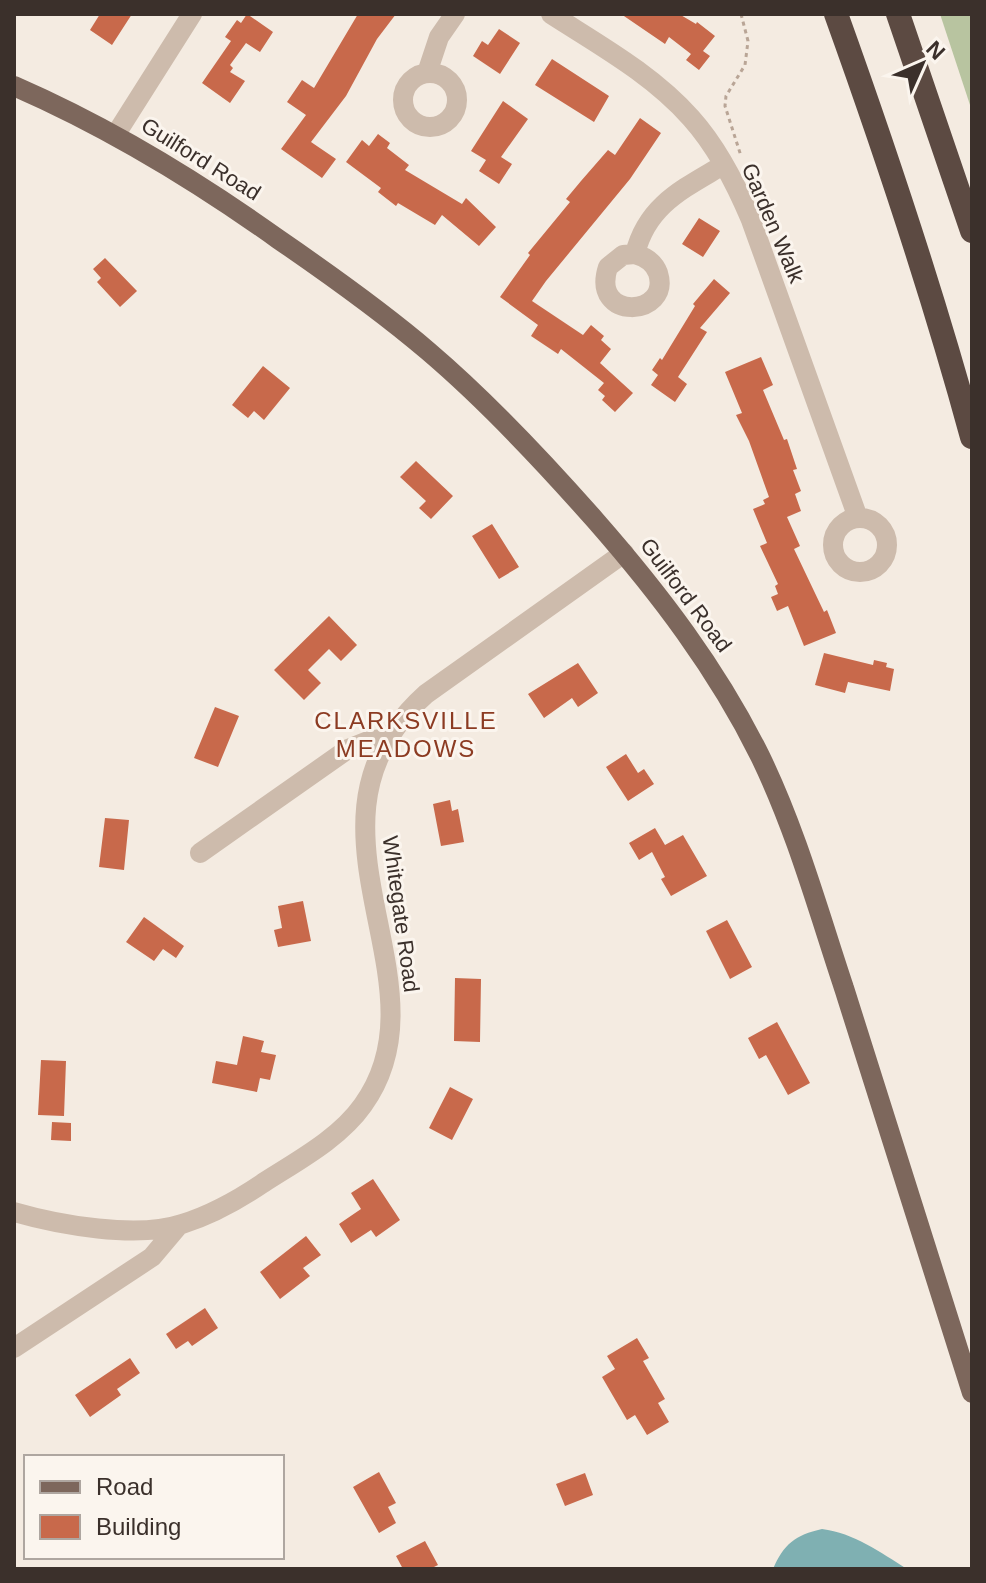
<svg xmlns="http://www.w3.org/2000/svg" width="986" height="1583" font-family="Arial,sans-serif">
<rect width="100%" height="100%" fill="#f4ebe1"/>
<!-- green -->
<path fill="#b8c4a0" d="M 940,14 L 972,14 L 972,111 Z"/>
<!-- water -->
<path fill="#7fb0b2" d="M 822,1529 C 854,1533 880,1552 907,1569 L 773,1569 C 784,1544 795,1535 822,1529 Z"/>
<!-- building -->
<path fill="#c8694b" d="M 100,14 L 132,14 L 112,45 L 90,30 Z
M 247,14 L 273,32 L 260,52 L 246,43 L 230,65 L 233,68 L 230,72 L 245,81 L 230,103 L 202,83 L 231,41 L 225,37 L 237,20 L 241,23 Z
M 358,14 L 396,14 L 377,39 L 346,96 L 311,142 L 336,159 L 322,178 L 281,149 L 306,115 L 287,102 L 302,80 L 314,88 Z
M 621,14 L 679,14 L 696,24 L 697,22 L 715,36 L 703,51 L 710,56 L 699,70 L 686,60 L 691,54 L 669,37 L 665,44 Z
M 499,29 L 520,43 L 500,74 L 473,56 L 482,41 L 488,45 Z
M 552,59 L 609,96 L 594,122 L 535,85 Z
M 503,101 L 528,119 L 501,157 L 512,164 L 499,184 L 479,171 L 486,160 L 471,151 Z
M 640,118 L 661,133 L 630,179 L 546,281 L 532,301 L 583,335 L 591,325 L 604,336 L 601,340 L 611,349 L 600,363 L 633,393 L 615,412 L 602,400 L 605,396 L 598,390 L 604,383 L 561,349 L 558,354 L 531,336 L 538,325 L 500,297 L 530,255 L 528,253 L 570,202 L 566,199 L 581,181 L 608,150 L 615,155 Z
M 378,134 L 390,143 L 387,148 L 409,165 L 405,170 L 462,204 L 466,198 L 496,227 L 479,246 L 442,215 L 435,225 L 398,203 L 396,206 L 378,192 L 381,188 L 346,162 L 362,140 L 369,146 Z
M 699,218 L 720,231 L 703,257 L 682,244 Z
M 105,258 L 137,291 L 120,307 L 97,282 L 101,278 L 93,269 Z
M 714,279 L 730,293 L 700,328 L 707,332 L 678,377 L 687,384 L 675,402 L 651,385 L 658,375 L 652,370 L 660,358 L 662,360 L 695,306 L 693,304 Z
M 761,357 L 773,385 L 763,390 L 784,440 L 787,439 L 797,469 L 793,470 L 801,491 L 795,494 L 801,511 L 787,517 L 800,546 L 794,549 L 824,612 L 827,610 L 836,633 L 804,646 L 788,606 L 777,611 L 771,597 L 778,594 L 775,586 L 778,584 L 760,546 L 767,543 L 753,509 L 765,504 L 763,500 L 769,497 L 749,441 L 736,415 L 742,413 L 725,372 Z
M 263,366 L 290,388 L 264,420 L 254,411 L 248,418 L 232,405 Z
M 416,461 L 453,496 L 431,519 L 419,508 L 426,501 L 400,477 Z
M 492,524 L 519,567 L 499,579 L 472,536 Z
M 329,616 L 357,645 L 341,661 L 329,649 L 308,670 L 321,683 L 304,700 L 274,670 Z
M 824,653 L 873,665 L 874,660 L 887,663 L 886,667 L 894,669 L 890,691 L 848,682 L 845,693 L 815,685 Z
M 578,663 L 598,693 L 578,707 L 572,698 L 544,718 L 528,694 Z
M 215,707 L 239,716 L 218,767 L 194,758 Z
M 626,754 L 638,773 L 644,769 L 654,784 L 628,801 L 606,767 Z
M 450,800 L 452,811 L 458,809 L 464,842 L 441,846 L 433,804 Z
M 105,818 L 129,820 L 124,870 L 99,867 Z
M 655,828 L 665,845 L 683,835 L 707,876 L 671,896 L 661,879 L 665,877 L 652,852 L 639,860 L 629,843 Z
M 303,901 L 311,941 L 278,947 L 274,930 L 282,928 L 278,906 Z
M 144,917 L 184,946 L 176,958 L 163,949 L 154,961 L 126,942 Z
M 727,920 L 752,967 L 730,979 L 706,931 Z
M 455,978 L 481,979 L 480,1042 L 454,1041 Z
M 777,1022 L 810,1083 L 788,1095 L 766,1055 L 759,1059 L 748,1038 Z
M 243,1036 L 264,1041 L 261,1052 L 276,1055 L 270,1080 L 260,1078 L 257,1092 L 212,1083 L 216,1061 L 237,1065 Z
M 41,1060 L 66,1061 L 64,1116 L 38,1115 Z
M 450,1087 L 473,1099 L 452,1140 L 429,1128 Z
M 52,1122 L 71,1123 L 71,1141 L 51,1140 Z
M 373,1179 L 400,1220 L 376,1237 L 371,1230 L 351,1243 L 339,1224 L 361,1209 L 351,1193 Z
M 306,1236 L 321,1255 L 303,1268 L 310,1276 L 280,1299 L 260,1272 Z
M 205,1308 L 218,1328 L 192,1346 L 188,1341 L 176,1349 L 166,1334 Z
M 637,1338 L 649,1358 L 643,1361 L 665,1399 L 658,1403 L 669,1422 L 647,1435 L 635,1415 L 627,1420 L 602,1377 L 615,1369 L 607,1356 Z
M 130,1358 L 140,1373 L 117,1389 L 121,1395 L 90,1417 L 75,1395 Z
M 379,1472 L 396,1503 L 388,1507 L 396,1523 L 379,1533 L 353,1487 Z
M 585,1473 L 593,1495 L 565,1506 L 556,1484 Z
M 425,1541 L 438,1565 L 430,1569 L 403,1569 L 396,1556 Z"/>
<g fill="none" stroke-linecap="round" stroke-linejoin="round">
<!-- path -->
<path stroke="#b9a596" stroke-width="3" stroke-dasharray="4 4" stroke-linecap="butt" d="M 741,14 L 748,41 L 745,65 L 726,96 L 725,106 L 741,156"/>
<!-- minor -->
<path stroke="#cdbbac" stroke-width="20" d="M 551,14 C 599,45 652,74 691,118 C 717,147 736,184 751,220 L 858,518
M 427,73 L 439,37 L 455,14
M403 100a27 27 0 1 1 54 0a27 27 0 1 1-54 0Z
M 116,134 L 192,14
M 635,254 C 646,257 654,262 658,273 C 672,317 590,322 608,267 L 623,255 L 635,254 C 647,205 683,189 723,165
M833 545a27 27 0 1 1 54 0a27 27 0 1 1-54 0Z
M 200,853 L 348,749 L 368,741 L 388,738
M 14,1212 C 59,1225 137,1239 182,1224 C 211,1215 238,1200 263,1183 C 297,1161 339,1139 363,1105 C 453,980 281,824 426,694 L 624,553
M 14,1348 L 152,1257 L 179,1225"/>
<!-- major -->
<path stroke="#7d675c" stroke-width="20" d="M 14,86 C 108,127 194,179 278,239 C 329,274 380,310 428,351 C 488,402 543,461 595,520 C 659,593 717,669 760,756 C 796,830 818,910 844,988 C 887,1123 930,1258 972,1393"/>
<!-- highway -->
<path stroke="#5c4a42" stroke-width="24" d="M 836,14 C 886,153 933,294 972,437
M 898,14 L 972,231"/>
</g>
<g text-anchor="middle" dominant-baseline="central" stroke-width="6" stroke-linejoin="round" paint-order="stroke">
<!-- street labels -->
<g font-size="22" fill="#3b302b" stroke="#fbf5ee">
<text transform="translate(201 159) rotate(32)">Guilford Road</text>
<text transform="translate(773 223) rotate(67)">Garden Walk</text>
<text transform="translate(686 595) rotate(53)">Guilford Road</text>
<text transform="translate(401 914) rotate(82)">Whitegate Road</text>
</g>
<!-- neighbourhood labels -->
<g font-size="24" letter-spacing="2" fill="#8c3b22" stroke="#fbf5ee">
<text x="406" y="720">CLARKSVILLE<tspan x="406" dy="28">MEADOWS</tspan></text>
</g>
</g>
<!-- border -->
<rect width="986" height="1583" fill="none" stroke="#3b302b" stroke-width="32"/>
<!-- legend -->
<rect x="24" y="1455" width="260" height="104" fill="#fbf5ee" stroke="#aea6a0" stroke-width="2"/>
<rect x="40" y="1481" width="40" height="12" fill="#7d675c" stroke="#aea6a0" stroke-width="2"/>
<text x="96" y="1495" font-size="24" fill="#3b302b">Road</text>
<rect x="40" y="1515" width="40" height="24" fill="#c8694b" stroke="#aea6a0" stroke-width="2"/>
<text x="96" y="1535" font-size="24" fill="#3b302b">Building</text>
<!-- north arrow -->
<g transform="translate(922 64) rotate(45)" stroke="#fbf5ee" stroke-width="6" paint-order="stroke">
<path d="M0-6L14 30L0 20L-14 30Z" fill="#3b302b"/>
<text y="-12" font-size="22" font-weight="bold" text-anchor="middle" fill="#3b302b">N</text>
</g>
</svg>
